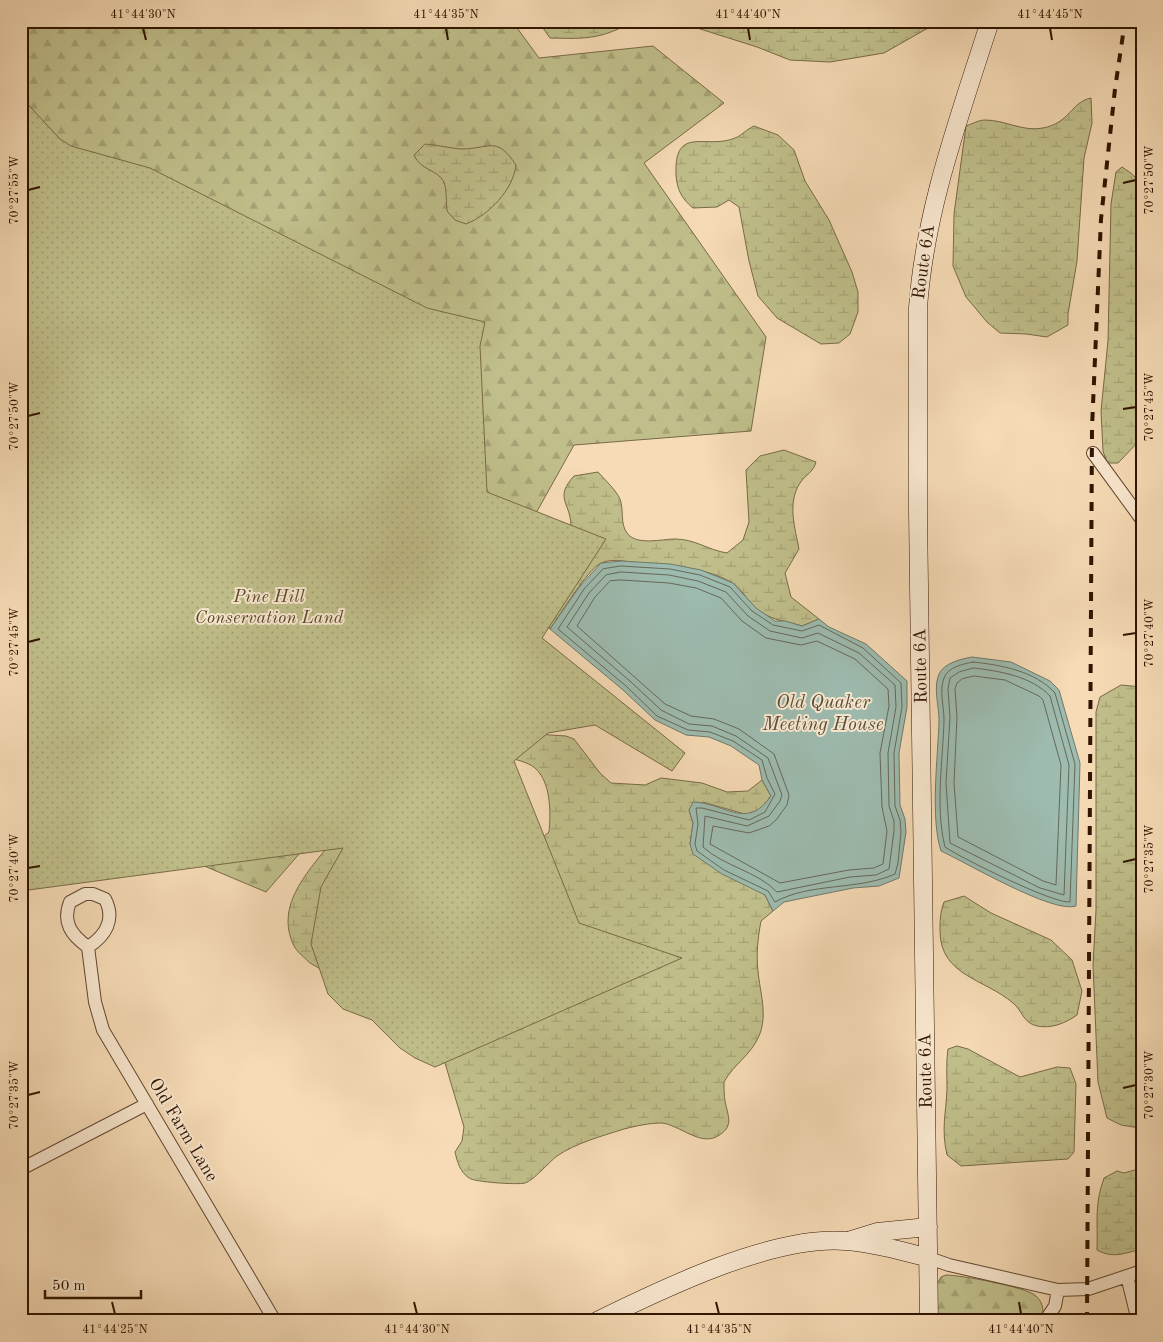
<svg xmlns="http://www.w3.org/2000/svg" width="1163" height="1342" font-family="'Old Standard TT',serif">
<defs>
<pattern id="forest-firs" width="22" height="20" patternUnits="userSpaceOnUse" patternTransform="scale(1.25)"><rect width="22" height="20" fill="#c0bf8b"/><path d="M5 1l3.5 6h-7zM16 11l3.5 6h-7z" fill="#a5a376"/></pattern>
<pattern id="wetland-marsh" width="20" height="14" patternUnits="userSpaceOnUse" patternTransform="scale(1.25)"><rect width="20" height="14" fill="#c0bf8b"/><path d="M1 5h8M5 5V1M11 12h8M15 12V8" fill="none" stroke="#a5a376"/></pattern>
<pattern id="park-dots" width="8" height="8" patternUnits="userSpaceOnUse" patternTransform="scale(1.25)"><rect width="8" height="8" fill="#c0bf8b"/><path d="M2 2h.1M6 6h.1" fill="none" stroke="#a5a376" stroke-width="1.8" stroke-linecap="round"/></pattern>
</defs>
<rect width="100%" height="100%" fill="#f6dbb6"/>
<filter id="stains"><feTurbulence type="fractalNoise" baseFrequency=".004" numOctaves="4"/><feColorMatrix values="0 0 0 0 .2 0 0 0 0 .09 0 0 0 0 .02 0 0 0 .5 -.17"/></filter>
<radialGradient id="worn" r=".72"><stop offset=".6" stop-color="#630" stop-opacity="0"/><stop offset="1" stop-color="#630" stop-opacity=".3"/></radialGradient>
<!-- forest -->
<path fill="url(#forest-firs)" stroke="#786a46" d="M 21,21 L 512,21 L 539,58 L 653,46 L 724,103 L 644,163 L 766,337 L 751,431 L 574,445 L 429,705 L 266,892 L 178,855 L 21,872 Z
M 946,1275 C 960,1275 1027,1287 1036,1296 C 1044,1303 1044,1312 1041,1321 L 937,1321 L 937,1284 L 941,1277 Z"/>
<!-- wetland -->
<path fill="url(#wetland-marsh)" stroke="#786a46" d="M 538,21 L 635,21 C 600,39 589,39 550,38 Z
M 675,21 L 970,21 L 928,28 L 884,53 L 830,62 L 790,60 L 757,47 Z
M 1091,98 L 1092,123 L 1084,158 L 1077,261 L 1068,314 L 1068,325 L 1047,337 L 1026,334 L 1000,333 L 987,322 L 966,297 L 953,266 L 954,214 L 966,126 C 972,124 979,120 985,120 C 1005,120 1023,132 1043,128 C 1070,123 1071,102 1091,98 Z
M 754,126 L 778,135 L 794,150 L 805,181 L 829,220 L 852,272 L 858,292 L 858,312 L 850,334 L 839,343 L 821,344 L 777,318 L 758,296 L 749,261 L 739,207 L 729,200 L 717,207 L 693,208 C 682,199 677,190 676,175 C 674,124 706,150 735,138 C 741,136 747,129 754,126 Z
M 425,144 C 437,145 449,148 461,149 C 490,149 496,135 516,165 C 513,190 489,215 466,224 L 455,220 L 447,211 C 446,203 447,190 444,182 C 437,169 421,171 414,155 Z
M 1122,167 C 1126,170 1132,173 1135,177 C 1157,203 1126,259 1142,288 L 1142,438 L 1118,463 L 1107,463 L 1103,451 L 1101,411 L 1108,341 L 1111,204 L 1116,172 Z
M 784,450 L 816,462 C 813,473 806,474 800,483 C 787,503 795,528 799,549 L 785,573 L 791,597 L 819,619 L 802,626 C 785,621 769,620 754,607 C 747,599 740,587 731,582 C 701,566 675,567 643,564 C 630,563 614,557 601,563 C 587,570 560,615 550,629 L 546,618 C 554,591 572,553 571,525 C 570,502 554,498 574,476 L 598,472 C 605,480 616,490 620,499 C 624,510 620,524 627,533 C 636,546 662,539 675,539 C 695,539 708,550 727,553 L 743,540 L 749,522 L 746,470 L 760,456 Z
M 1121,685 L 1142,687 L 1140,1128 L 1121,1125 L 1107,1118 L 1098,1082 L 1093,965 L 1096,910 L 1096,712 L 1100,697 Z
M 518,733 L 566,736 L 574,739 L 600,773 L 611,783 L 645,785 L 661,778 L 702,783 L 727,792 L 748,791 L 762,780 L 771,796 L 761,809 L 748,815 L 703,802 L 689,810 L 693,823 L 690,844 L 765,895 L 773,911 L 761,921 C 758,937 756,954 758,971 C 760,993 768,1015 759,1036 C 751,1055 733,1065 724,1082 C 724,1089 724,1095 725,1101 C 728,1117 735,1127 716,1137 C 699,1145 679,1125 662,1123 C 649,1123 636,1126 624,1129 C 602,1136 576,1143 557,1156 C 549,1162 533,1181 525,1183 C 517,1185 474,1182 469,1178 C 460,1172 457,1161 455,1152 L 462,1141 L 464,1127 L 437,1036 L 310,963 C 305,958 297,952 294,946 C 274,905 309,871 332,841 L 538,841 L 549,832 C 551,813 551,782 535,768 C 528,762 516,760 508,757 Z
M 964,896 L 991,913 L 1051,940 L 1072,960 L 1082,991 L 1077,1015 C 1066,1023 1051,1029 1037,1026 C 1023,1023 1022,1010 1013,1003 C 985,979 941,976 940,932 C 940,921 940,913 944,902 Z
M 957,1046 L 968,1049 L 1020,1077 L 1057,1067 L 1070,1068 L 1076,1084 L 1074,1152 L 1068,1159 L 961,1166 L 947,1155 C 941,1128 946,1115 947,1089 C 947,1075 946,1062 948,1049 Z
M 1142,1168 L 1142,1249 C 1125,1253 1113,1259 1097,1250 C 1098,1222 1094,1206 1104,1178 L 1117,1171 L 1124,1173 Z"/>
<!-- park -->
<path fill="url(#park-dots)" stroke="#786a46" d="M 21,97 L 60,139 L 71,146 L 150,168 L 427,308 L 485,322 L 480,346 L 487,492 L 606,539 L 542,638 L 685,753 L 672,771 L 595,725 L 548,733 L 514,761 L 579,923 L 682,958 L 435,1067 L 415,1058 L 400,1048 L 372,1020 L 343,1009 L 328,994 L 311,944 L 321,887 L 343,848 L 21,891 Z"/>
<!-- water -->
<path fill="#9dbbaf" stroke="#717969" d="M 621,561 L 670,564 L 701,570 L 733,583 L 756,608 L 775,621 L 785,621 L 802,626 L 819,619 L 829,627 L 866,644 L 907,681 L 907,707 L 899,753 L 900,805 L 905,819 L 906,832 L 899,878 L 879,886 L 853,888 L 784,902 L 773,911 L 765,895 L 722,874 L 693,854 L 690,844 L 693,823 L 689,810 L 693,802 C 725,803 747,831 771,796 L 762,780 L 759,765 L 731,746 L 709,737 L 686,735 L 655,720 L 623,690 L 550,629 L 580,586 L 601,563 Z
M 972,657 L 1011,662 L 1050,681 L 1059,690 L 1080,763 L 1076,906 C 1053,914 967,863 941,851 C 930,817 938,758 939,720 C 939,705 933,688 939,674 C 944,663 961,659 972,657 Z"/>
<g fill="none" stroke-linecap="round" stroke-linejoin="round">
<!-- shore -->
<path stroke="#666858" stroke-width="1" d="M 621,566 L 670,569 L 700,575 L 730,587 L 752,611 L 773,625 L 802,631 L 819,625 L 863,648 L 901,683 L 902,707 L 894,753 L 895,806 L 900,820 L 901,832 L 898,863 L 895,874 C 857,891 811,882 775,902 L 768,891 L 724,870 L 697,851 L 695,844 L 698,824 L 696,808 L 702,808 L 749,820 L 765,812 L 775,794 L 767,778 L 762,760 L 733,741 L 710,732 L 688,730 L 657,716 L 626,686 L 558,629 L 584,589 L 603,569 Z
M 621,572 L 669,575 L 698,581 L 726,592 L 748,616 L 770,631 L 802,638 L 818,633 L 859,653 L 895,685 L 896,707 L 888,753 L 889,806 L 894,821 L 894,831 L 889,869 L 876,875 L 850,877 L 777,892 C 757,871 725,867 703,847 L 705,816 L 747,826 L 769,816 L 780,801 L 782,795 L 768,758 L 736,736 L 712,726 L 689,724 L 661,710 L 631,682 L 567,627 L 589,593 L 606,575 Z
M 621,580 L 669,583 L 696,588 L 721,598 L 742,621 L 766,638 L 801,645 L 817,641 L 855,659 L 888,689 L 889,706 L 880,753 L 882,807 L 887,831 L 883,864 L 874,868 L 849,870 L 780,883 L 710,844 L 713,826 L 749,833 L 769,826 L 776,820 L 787,805 L 789,795 L 774,754 L 739,729 L 714,719 L 691,716 L 665,704 L 577,626 L 595,597 L 610,581 Z
M 973,662 C 1001,665 1035,671 1055,693 L 1075,764 L 1070,902 C 1054,904 961,858 945,847 C 935,806 943,761 944,720 C 944,706 939,691 944,678 C 948,667 963,664 973,662 Z
M 974,668 C 999,671 1031,676 1050,696 L 1069,765 L 1064,895 L 1040,888 L 950,843 L 946,783 L 950,717 L 948,689 L 950,678 L 959,672 Z
M 974,676 L 1005,680 L 1039,696 L 1043,700 L 1061,765 L 1056,885 L 1043,881 L 958,837 L 954,783 L 957,717 L 955,689 L 957,683 L 962,679 Z"/>
<defs>
<path id="minor" d="M 1093,453 L 1142,520
M 85,894 L 93,894 L 105,899 C 116,920 105,936 88,947 C 71,935 62,922 70,902 Z
M 88,947 L 95,1002 L 103,1030 L 275,1321
M 21,1169 L 147,1104
M 929,1258 L 949,1265 L 1058,1290 L 1088,1289 L 1142,1271
M 1127,1276 L 1138,1321
M 1045,1321 L 1055,1306 L 1058,1290"/>
<path id="secondary" d="M 851,1240 L 877,1232 L 928,1227
M 597,1321 C 662,1289 773,1235 846,1241 C 873,1243 902,1251 929,1258
M 929,1321 L 918,512 L 918,308 C 925,208 960,116 990,21"/>
</defs>
<!-- minor casing -->
<use href="#minor" stroke="#62462e" stroke-width="14"/>
<!-- secondary casing -->
<use href="#secondary" stroke="#301500" stroke-width="19"/>
<!-- minor -->
<use href="#minor" stroke="#f9e8d0" stroke-width="12"/>
<!-- secondary -->
<use href="#secondary" stroke="#f9e8d0" stroke-width="18"/>
<!-- rail -->
<path stroke="#301500" stroke-width="4" stroke-dasharray="9 9" stroke-linecap="butt" d="M 1087,1321 L 1092,428 L 1101,219 L 1115,89 L 1125,21"/>
</g>
<!-- ticks -->
<path fill="none" stroke="#301500" stroke-width="2" d="M 143,28 L 146,40M 446,28 L 448,40M 748,28 L 750,40M 1050,28 L 1052,40M 1123,183 L 1136,180M 28,190 L 40,187M 1123,409 L 1136,407M 28,416 L 40,413M 1123,635 L 1136,633M 28,642 L 40,639M 1123,862 L 1136,859M 28,868 L 40,866M 1123,1088 L 1136,1085M 28,1095 L 40,1092M 112,1302 L 115,1314M 414,1302 L 417,1314M 716,1302 L 719,1314M 1019,1302 L 1021,1314"/>
<g text-anchor="middle" dominant-baseline="central" stroke-width="4" stroke-linejoin="round" paint-order="stroke">
<!-- street labels -->
<g font-size="18" fill="#301500" stroke="#f9e8d0">
<text transform="translate(924 262) rotate(-82)">Route 6A</text>
<text transform="translate(921 666) rotate(-91)">Route 6A</text>
<text transform="translate(926 1071) rotate(-91)">Route 6A</text>
<text transform="translate(183 1130) rotate(59)">Old Farm Lane</text>
</g>
<!-- park labels -->
<g font-size="18" font-style="italic" fill="#5b482a" stroke="#f9e8d0">
<text x="269" y="597">Pine Hill<tspan x="269" dy="21">Conservation Land</tspan></text>
</g>
<!-- water labels -->
<g font-size="19" font-style="italic" fill="#564f3d" stroke="#f9e8d0">
<text x="823" y="703">Old Quaker<tspan x="823" dy="22">Meeting House</tspan></text>
</g>
</g>
<!-- margin -->
<rect width="1163" height="1342" fill="none" stroke="#f6dbb6" stroke-width="55"/>
<!-- scale -->
<path d="M45 1290v8h96v-8" fill="none" stroke="#301500" stroke-width="2.5"/>
<text x="52" y="1290" font-size="15" fill="#301500" stroke="#f9e8d0" stroke-width="4" paint-order="stroke">50 m</text>
<rect x="28" y="28" width="1108" height="1286" fill="none" stroke="#301500" stroke-width="2"/>
<g font-size="12" text-anchor="middle" fill="#301500">
<text x="143" y="18">41°44'30"N</text>
<text x="446" y="18">41°44'35"N</text>
<text x="748" y="18">41°44'40"N</text>
<text x="1050" y="18">41°44'45"N</text>
<text transform="translate(1149 180) rotate(-90)" y="4">70°27'50"W</text>
<text transform="translate(14 190) rotate(-90)" y="4">70°27'55"W</text>
<text transform="translate(1149 407) rotate(-90)" y="4">70°27'45"W</text>
<text transform="translate(14 416) rotate(-90)" y="4">70°27'50"W</text>
<text transform="translate(1149 633) rotate(-90)" y="4">70°27'40"W</text>
<text transform="translate(14 642) rotate(-90)" y="4">70°27'45"W</text>
<text transform="translate(1149 859) rotate(-90)" y="4">70°27'35"W</text>
<text transform="translate(14 868) rotate(-90)" y="4">70°27'40"W</text>
<text transform="translate(1149 1085) rotate(-90)" y="4">70°27'30"W</text>
<text transform="translate(14 1095) rotate(-90)" y="4">70°27'35"W</text>
<text x="115" y="1333">41°44'25"N</text>
<text x="417" y="1333">41°44'30"N</text>
<text x="719" y="1333">41°44'35"N</text>
<text x="1021" y="1333">41°44'40"N</text>
</g>
<rect width="100%" height="100%" filter="url(#stains)"/>
<rect width="100%" height="100%" fill="url(#worn)"/>
</svg>
